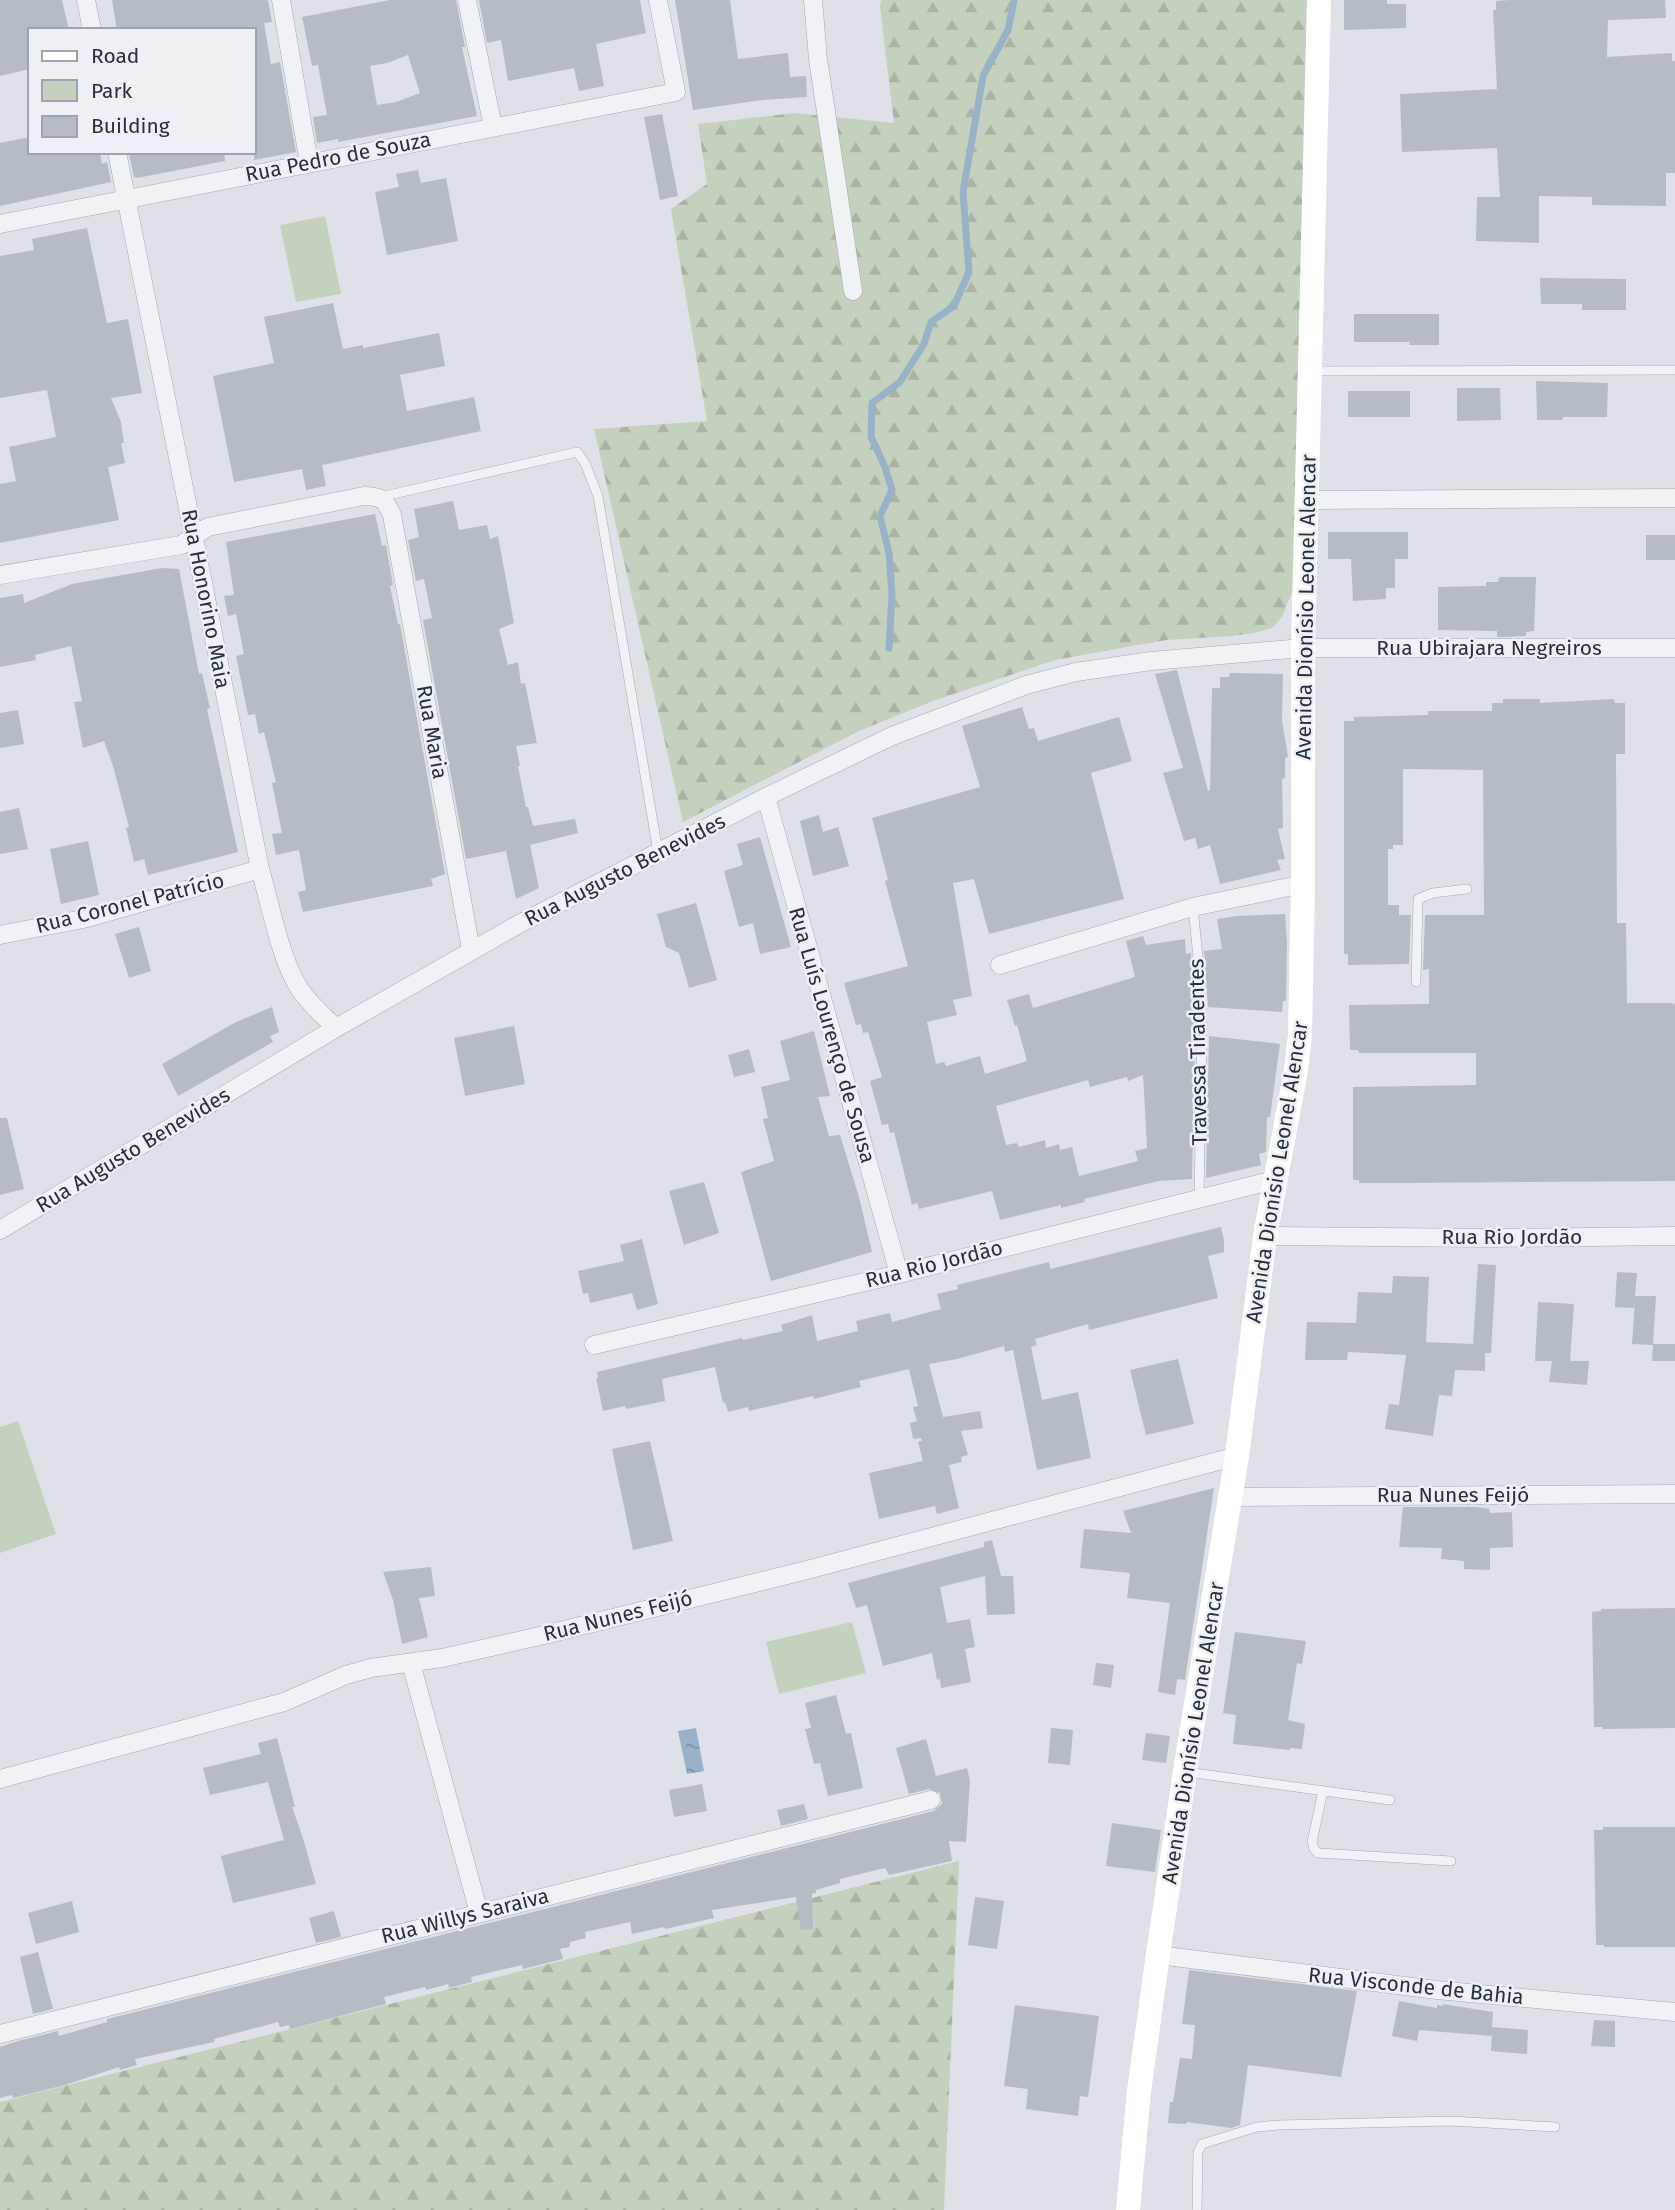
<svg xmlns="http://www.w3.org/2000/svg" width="1675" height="2210" font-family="'Fira Sans',sans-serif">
<defs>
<pattern id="forest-firs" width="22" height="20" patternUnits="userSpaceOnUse" patternTransform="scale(1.75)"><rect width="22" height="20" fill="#c5d1bf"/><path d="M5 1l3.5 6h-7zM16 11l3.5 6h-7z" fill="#a9b4a5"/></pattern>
<pattern id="water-ripples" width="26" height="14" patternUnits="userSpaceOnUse" patternTransform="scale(1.75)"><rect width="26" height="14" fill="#98b2c8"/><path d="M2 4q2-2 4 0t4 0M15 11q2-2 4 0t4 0" fill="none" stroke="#7c91a4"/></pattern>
</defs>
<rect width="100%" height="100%" fill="#dee2e8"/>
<!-- forest -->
<path fill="url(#forest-firs)" d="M 881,0 L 1307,0 L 1296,582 L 1282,617 L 1272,628 L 1254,633 L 1233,636 L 1166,640 L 1055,660 L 933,701 L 859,731 L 683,822 L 594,429 L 707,421 L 671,209 L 707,184 L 698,124 L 794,113 L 894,123 L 880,7 Z
M 959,1861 L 944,2210 L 0,2210 L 0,2102 Z"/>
<!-- park -->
<path fill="#c5d1bf" d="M 325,216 L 341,294 L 296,302 L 280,225 Z
M 18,1421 L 56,1534 L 0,1553 L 0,1427 Z
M 852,1622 L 866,1673 L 779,1694 L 766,1642 Z"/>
<!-- water -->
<path fill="url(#water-ripples)" d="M 696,1728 L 704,1771 L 687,1774 L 678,1731 Z"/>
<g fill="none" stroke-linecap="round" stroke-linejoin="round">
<!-- stream -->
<path stroke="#98b2c8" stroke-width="7" d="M 889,648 L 892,593 L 889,553 L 880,516 L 892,490 L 885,467 L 871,437 L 872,403 L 900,382 L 924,344 L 931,322 L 954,306 L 969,272 L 963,192 L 983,76 L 1008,30 L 1014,0"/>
</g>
<!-- building -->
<path fill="#b5bcc4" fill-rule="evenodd" d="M 0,0 L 62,0 L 69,30 L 30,30 L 30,69 L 0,76 Z
M 112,0 L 268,0 L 272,22 L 264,23 L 271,64 L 280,62 L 296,152 L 254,160 L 254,30 L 117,30 Z
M 390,0 L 456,0 L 465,47 L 462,47 L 477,116 L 338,142 L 338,139 L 317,143 L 313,117 L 327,115 L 318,65 L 312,66 L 302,17 ZM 408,55 L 420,93 L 396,102 L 377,105 L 370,66 L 387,63 Z
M 479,0 L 640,0 L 646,33 L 596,44 L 604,86 L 579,91 L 574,68 L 508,81 L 501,40 L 487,43 Z
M 675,0 L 730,0 L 738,59 L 788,53 L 790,77 L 806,76 L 807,97 L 762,100 L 693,110 Z
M 1344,0 L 1387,0 L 1387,4 L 1406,4 L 1406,28 L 1344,30 Z
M 1510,0 L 1665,0 L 1666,18 L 1608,20 L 1607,57 L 1672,53 L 1672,61 L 1675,61 L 1675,173 L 1666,173 L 1666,206 L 1592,205 L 1592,197 L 1539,196 L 1539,243 L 1476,241 L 1477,197 L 1500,197 L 1497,148 L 1402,152 L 1400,94 L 1497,89 L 1493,10 L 1496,10 L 1496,1 Z
M 662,114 L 678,196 L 660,200 L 644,117 Z
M 25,138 L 30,140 L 30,152 L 100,152 L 102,164 L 107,162 L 111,182 L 0,206 L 0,143 Z
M 224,152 L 225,161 L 137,178 L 134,177 L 129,154 Z
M 418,170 L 421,183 L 446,178 L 458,241 L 387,255 L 375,192 L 399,187 L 396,174 Z
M 87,228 L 107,323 L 128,319 L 142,393 L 111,398 L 121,422 L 124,443 L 121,443 L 125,463 L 108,467 L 119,520 L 0,543 L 0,484 L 16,481 L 9,447 L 56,437 L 47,390 L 0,398 L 0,256 L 34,250 L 32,239 Z
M 1540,278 L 1626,279 L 1626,310 L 1582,310 L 1582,304 L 1541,304 Z
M 333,303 L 343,349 L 363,345 L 363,348 L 439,333 L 445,366 L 400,375 L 407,411 L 474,397 L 481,431 L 322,465 L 326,486 L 306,490 L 302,469 L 234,482 L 213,376 L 274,363 L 264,317 Z
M 1354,314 L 1439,314 L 1439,345 L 1409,345 L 1410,342 L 1354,342 Z
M 1536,381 L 1608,383 L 1607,417 L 1563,417 L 1562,420 L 1537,420 Z
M 1457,388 L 1500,388 L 1501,420 L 1457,421 Z
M 1348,391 L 1410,391 L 1410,417 L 1348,417 Z
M 453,501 L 459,530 L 487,525 L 490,539 L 498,536 L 514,623 L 499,629 L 508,665 L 518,662 L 521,684 L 525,683 L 537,743 L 516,746 L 520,766 L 518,766 L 526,807 L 528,807 L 533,826 L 575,819 L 578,833 L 530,845 L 539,888 L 516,899 L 506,851 L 466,859 L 423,620 L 432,618 L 424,579 L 416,581 L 408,540 L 419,537 L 414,509 Z
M 375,514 L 382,546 L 386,545 L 393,585 L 390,586 L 398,624 L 400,624 L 445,874 L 431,879 L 433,886 L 303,912 L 298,892 L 306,890 L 299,850 L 276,855 L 272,834 L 282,833 L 272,783 L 276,782 L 264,732 L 259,734 L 255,714 L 248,715 L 236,656 L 244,654 L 236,614 L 228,616 L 224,596 L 234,595 L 226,542 Z
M 1328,532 L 1408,532 L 1408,559 L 1395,559 L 1395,588 L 1386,588 L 1386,599 L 1353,601 L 1351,559 L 1328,559 Z
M 1646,535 L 1675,535 L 1675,560 L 1646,560 Z
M 162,568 L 179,569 L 199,674 L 202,673 L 210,708 L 207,709 L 238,852 L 148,875 L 144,859 L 134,862 L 126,828 L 129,827 L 113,766 L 104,741 L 83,748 L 74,702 L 82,701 L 71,646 L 35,655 L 36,660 L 0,667 L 0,598 L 23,594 L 24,603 L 72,584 Z
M 1499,577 L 1536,577 L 1534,631 L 1526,632 L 1526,636 L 1506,637 L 1497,637 L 1497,631 L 1438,630 L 1438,587 L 1486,586 L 1486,582 L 1498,582 Z
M 1177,670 L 1208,791 L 1210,790 L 1212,688 L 1220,688 L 1220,677 L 1229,677 L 1230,673 L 1283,674 L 1282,721 L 1288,757 L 1285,758 L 1285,778 L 1282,779 L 1283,828 L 1278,829 L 1285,859 L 1277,860 L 1281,870 L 1220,884 L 1210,845 L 1198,849 L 1195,838 L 1184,841 L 1163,773 L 1183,768 L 1155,674 Z
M 1503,699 L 1540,699 L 1540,703 L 1614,699 L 1615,703 L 1625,703 L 1625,754 L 1616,754 L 1617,923 L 1626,923 L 1627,1003 L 1673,1003 L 1675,1005 L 1675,1181 L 1401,1183 L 1359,1183 L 1359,1180 L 1353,1180 L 1353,1087 L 1476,1085 L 1476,1053 L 1359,1053 L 1358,1050 L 1350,1050 L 1349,1005 L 1429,1004 L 1429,969 L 1423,970 L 1425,915 L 1484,915 L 1483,770 L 1403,769 L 1403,845 L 1393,845 L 1393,849 L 1388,849 L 1388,905 L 1399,905 L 1399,915 L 1411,915 L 1409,964 L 1348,965 L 1348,954 L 1344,954 L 1344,721 L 1354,721 L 1354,717 L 1428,715 L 1428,711 L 1492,711 L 1492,703 L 1503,703 Z
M 1022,707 L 1029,729 L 1034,728 L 1038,741 L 1119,717 L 1132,761 L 1091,773 L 1124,899 L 989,934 L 974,879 L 953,883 L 972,996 L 953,1000 L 957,1015 L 927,1022 L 936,1064 L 944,1062 L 946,1066 L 980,1056 L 985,1074 L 1027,1061 L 1017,1025 L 1015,1026 L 1007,1000 L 1029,994 L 1033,1008 L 1135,977 L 1126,941 L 1143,936 L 1146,945 L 1185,939 L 1186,954 L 1191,953 L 1195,1034 L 1192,1179 L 1159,1181 L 1084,1199 L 1085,1202 L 1061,1208 L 1061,1205 L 1000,1220 L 992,1191 L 919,1209 L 917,1203 L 912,1205 L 894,1132 L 890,1133 L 888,1124 L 882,1125 L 870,1081 L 882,1077 L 868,1032 L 863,1033 L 861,1024 L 856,1025 L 844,983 L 908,966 L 885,881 L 888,880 L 872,818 L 980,787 L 962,726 ZM 1143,1075 L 1147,1148 L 1135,1151 L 1138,1161 L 1079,1176 L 1072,1147 L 1060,1150 L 1059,1144 L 1046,1148 L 1045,1140 L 1019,1147 L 1017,1143 L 1006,1145 L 996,1106 L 1088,1080 L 1090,1087 L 1127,1077 L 1128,1081 Z
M 18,710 L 24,744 L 0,748 L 0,713 Z
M 19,808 L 28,849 L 0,854 L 0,812 Z
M 819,815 L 823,832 L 838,827 L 849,866 L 813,876 L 800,821 Z
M 760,837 L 791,947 L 760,954 L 753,923 L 739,927 L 724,871 L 743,865 L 737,844 Z
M 88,841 L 99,895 L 61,904 L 50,849 Z
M 696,903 L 717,980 L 689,988 L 679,953 L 666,947 L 657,914 Z
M 1285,914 L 1287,943 L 1286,1001 L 1283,1001 L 1282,1012 L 1208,1007 L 1204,951 L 1222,949 L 1217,919 L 1237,916 Z
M 139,927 L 151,971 L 129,978 L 115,934 Z
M 272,1007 L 279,1032 L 270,1036 L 273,1042 L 178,1096 L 162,1064 L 236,1022 Z
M 514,1026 L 525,1084 L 465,1096 L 454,1038 Z
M 814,1031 L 830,1096 L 818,1097 L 829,1136 L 840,1135 L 859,1197 L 872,1252 L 771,1281 L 741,1172 L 774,1161 L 763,1119 L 768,1118 L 761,1087 L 790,1080 L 780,1041 Z
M 1209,1036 L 1280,1044 L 1270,1117 L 1267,1117 L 1266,1152 L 1259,1154 L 1261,1165 L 1206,1178 Z
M 749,1049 L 755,1072 L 734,1077 L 728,1055 Z
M 0,1118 L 7,1118 L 24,1189 L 0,1195 Z
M 704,1182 L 719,1233 L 684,1245 L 669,1191 Z
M 1221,1227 L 1224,1240 L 1224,1252 L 1208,1256 L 1218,1298 L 1089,1330 L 1088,1324 L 1035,1339 L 1037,1345 L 1031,1347 L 1042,1400 L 1078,1392 L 1091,1458 L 1037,1470 L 1013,1350 L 1005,1352 L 1004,1346 L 957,1359 L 929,1364 L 943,1417 L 980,1411 L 983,1428 L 961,1431 L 968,1455 L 961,1457 L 962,1462 L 949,1465 L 959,1508 L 937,1514 L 935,1506 L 879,1519 L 869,1473 L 923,1461 L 918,1442 L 922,1441 L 921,1438 L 913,1439 L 910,1423 L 917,1421 L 913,1407 L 918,1406 L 909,1369 L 859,1381 L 861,1387 L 814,1399 L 813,1396 L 749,1411 L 748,1407 L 728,1412 L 725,1402 L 723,1403 L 715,1367 L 662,1379 L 665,1401 L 626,1409 L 625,1406 L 603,1411 L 596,1378 L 598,1378 L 597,1372 L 742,1338 L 743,1340 L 783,1331 L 781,1325 L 812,1315 L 817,1341 L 858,1331 L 856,1321 L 890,1313 L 892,1322 L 941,1309 L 937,1294 L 958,1289 L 957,1285 L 1049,1262 L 1050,1269 Z
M 642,1239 L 658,1304 L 637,1310 L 632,1293 L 590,1303 L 588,1293 L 583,1294 L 578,1271 L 624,1261 L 620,1245 Z
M 1478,1264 L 1496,1265 L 1491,1353 L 1485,1353 L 1485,1371 L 1455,1370 L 1452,1396 L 1439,1395 L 1433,1436 L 1385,1429 L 1389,1404 L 1399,1405 L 1406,1355 L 1348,1352 L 1347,1360 L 1305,1360 L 1307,1322 L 1356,1323 L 1358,1292 L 1392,1293 L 1393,1276 L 1429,1277 L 1426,1342 L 1473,1344 Z
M 1617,1272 L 1637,1273 L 1635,1296 L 1656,1296 L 1653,1344 L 1675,1344 L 1675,1361 L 1652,1361 L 1653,1345 L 1632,1344 L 1635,1301 L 1634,1308 L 1615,1307 Z
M 1538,1302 L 1574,1304 L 1570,1361 L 1589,1361 L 1587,1385 L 1549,1382 L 1552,1361 L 1535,1361 Z
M 1178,1359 L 1194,1424 L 1146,1435 L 1130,1370 Z
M 650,1441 L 673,1541 L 633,1550 L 612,1449 Z
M 1214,1488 L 1185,1680 L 1177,1679 L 1175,1695 L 1158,1692 L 1170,1603 L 1127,1598 L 1130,1573 L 1080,1568 L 1084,1529 L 1131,1533 L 1123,1511 Z
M 1403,1507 L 1476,1507 L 1489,1509 L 1490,1513 L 1512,1512 L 1513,1547 L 1490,1548 L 1490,1570 L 1464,1569 L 1464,1561 L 1441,1559 L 1442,1548 L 1399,1547 Z
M 992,1540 L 1001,1576 L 1013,1576 L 1015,1614 L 987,1615 L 985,1576 L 940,1587 L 947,1623 L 970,1619 L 975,1647 L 965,1649 L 971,1682 L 941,1688 L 940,1679 L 937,1680 L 932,1653 L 883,1666 L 867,1605 L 856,1608 L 848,1583 L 984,1547 L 984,1542 Z
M 431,1567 L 435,1596 L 419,1598 L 428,1637 L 402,1644 L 393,1600 L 383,1572 Z
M 1675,1608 L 1675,1728 L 1602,1729 L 1603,1727 L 1594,1727 L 1592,1612 L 1601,1611 L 1601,1609 Z
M 1235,1632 L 1306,1641 L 1302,1664 L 1297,1663 L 1288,1720 L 1305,1724 L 1302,1749 L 1290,1748 L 1290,1750 L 1233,1744 L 1236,1715 L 1223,1713 Z
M 1096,1663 L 1114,1665 L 1111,1688 L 1093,1685 Z
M 836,1695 L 846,1734 L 851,1733 L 863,1788 L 828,1796 L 820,1763 L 814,1764 L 805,1729 L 811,1728 L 805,1703 Z
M 1051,1728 L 1073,1730 L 1070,1765 L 1048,1763 Z
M 1146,1733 L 1170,1736 L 1166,1763 L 1142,1760 Z
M 277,1738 L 295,1807 L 292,1807 L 303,1838 L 316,1884 L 233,1903 L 221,1856 L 284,1840 L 268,1782 L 210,1795 L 203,1768 L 261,1754 L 258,1743 Z
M 926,1739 L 936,1776 L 967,1768 L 970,1781 L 966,1842 L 949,1841 L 952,1861 L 889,1875 L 885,1868 L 840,1879 L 840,1883 L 816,1890 L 816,1893 L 812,1894 L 813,1929 L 801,1930 L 796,1897 L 712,1910 L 714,1918 L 665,1929 L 664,1927 L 632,1934 L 630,1922 L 585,1932 L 586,1938 L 570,1942 L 570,1947 L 560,1949 L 563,1959 L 523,1969 L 522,1965 L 471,1977 L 472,1982 L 449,1988 L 448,1984 L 426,1990 L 425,1987 L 384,1997 L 386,2004 L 290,2029 L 289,2025 L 280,2027 L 278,2022 L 214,2039 L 214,2042 L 135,2059 L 137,2065 L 120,2070 L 119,2067 L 65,2085 L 13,2098 L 12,2095 L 0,2098 L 0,2047 L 18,2041 L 58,2031 L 59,2036 L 107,2022 L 107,2019 L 934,1811 L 942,1804 L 940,1793 L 929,1789 L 909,1794 L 896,1748 Z
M 702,1784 L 707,1811 L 674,1817 L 669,1790 Z
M 804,1804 L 808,1819 L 781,1826 L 777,1810 Z
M 1112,1823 L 1161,1830 L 1155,1872 L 1106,1866 Z
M 1603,1827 L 1675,1827 L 1675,1947 L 1604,1947 L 1604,1945 L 1596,1945 L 1594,1830 L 1603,1830 Z
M 975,1897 L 1004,1901 L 997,1949 L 968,1945 Z
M 72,1901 L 79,1932 L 36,1944 L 28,1913 Z
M 334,1911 L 341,1937 L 316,1943 L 309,1918 Z
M 38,1952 L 53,2009 L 33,2014 L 20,1957 Z
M 1189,1970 L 1357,1991 L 1341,2077 L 1248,2065 L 1240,2125 L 1231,2128 L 1187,2122 L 1186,2124 L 1168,2123 L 1170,2102 L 1173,2102 L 1180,2058 L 1192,2059 L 1195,2025 L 1182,2024 Z
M 1399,2001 L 1437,2008 L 1437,2005 L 1443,2006 L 1443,2004 L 1493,2012 L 1492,2027 L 1528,2030 L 1527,2054 L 1491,2051 L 1492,2033 L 1491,2036 L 1419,2030 L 1417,2041 L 1392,2036 Z
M 1015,2005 L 1099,2016 L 1088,2097 L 1080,2096 L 1078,2116 L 1026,2109 L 1028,2089 L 1004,2086 Z
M 1594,2020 L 1615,2021 L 1615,2047 L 1591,2046 Z"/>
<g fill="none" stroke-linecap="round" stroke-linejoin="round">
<defs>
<path id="lane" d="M 1312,371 L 1675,370
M 380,497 L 577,452 L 585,463 L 598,496 L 658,852
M 1193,907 L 1200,977 L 1202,1034 L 1199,1198
M 1416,982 L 1418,899 L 1433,893 L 1467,889
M 1187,1772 L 1390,1800
M 1323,1791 L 1312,1842 L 1314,1849 L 1318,1853 L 1451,1861
M 1197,2210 L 1198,2152 L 1202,2144 L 1257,2127 L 1279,2125 L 1451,2121 L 1555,2127"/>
<path id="street" d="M 86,0 L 92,30
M 281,0 L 309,163
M 467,0 L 493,127
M 813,0 L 818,59 L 853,291
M 117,152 L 260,869 C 270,903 281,961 299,988 C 309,1004 323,1015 336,1028
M 0,224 L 676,92 L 658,0
M 1307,500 L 1675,498
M 0,575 L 181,545 L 208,527 L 364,496 C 382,497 384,498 392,515 L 471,950
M 766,797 L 899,1274
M 0,935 L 83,919 L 260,869
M 1000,965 L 1193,907 L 1303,884
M 0,1230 L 336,1028 L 519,924 L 766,797 L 892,736 L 1026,685 L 1076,672 L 1151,661 L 1303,648 L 1675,648
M 1265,1236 L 1491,1238 L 1675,1236
M 594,1345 L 899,1274 L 1274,1180
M 1230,1497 L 1675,1494
M 411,1663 L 479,1913
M 0,1779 L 284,1702 L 346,1675 L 371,1668 L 442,1658 L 544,1635 L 807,1570 L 1237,1456
M 1158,1955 L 1437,1990 L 1675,2012
M 0,2034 L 931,1800"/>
</defs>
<!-- lane casing -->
<use href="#lane" stroke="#a3a9b2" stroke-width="10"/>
<!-- street casing -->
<use href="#street" stroke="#a3a9b2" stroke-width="19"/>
<!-- lane -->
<use href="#lane" stroke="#f0f3f6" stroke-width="9"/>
<!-- street -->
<use href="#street" stroke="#f0f3f6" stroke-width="18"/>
<!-- secondary -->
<path stroke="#fff" stroke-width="24" d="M 1128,2210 L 1139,2091 L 1158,1955 L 1185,1771 L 1237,1456 L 1265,1236 L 1296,1070 L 1300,1035 L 1303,884 L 1303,648 L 1319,0"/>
</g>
<g text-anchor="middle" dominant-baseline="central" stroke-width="5" stroke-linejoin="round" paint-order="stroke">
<!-- street labels -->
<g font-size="21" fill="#27313e" stroke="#edf1f5">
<text transform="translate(338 157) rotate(-11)">Rua Pedro de Souza</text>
<text transform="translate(206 599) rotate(79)">Rua Honorino Maia</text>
<text transform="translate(1306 607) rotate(-89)">Avenida Dionísio Leonel Alencar</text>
<text x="1489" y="648">Rua Ubirajara Negreiros</text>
<text transform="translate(432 732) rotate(80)">Rua Maria</text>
<text transform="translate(625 870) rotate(-27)">Rua Augusto Benevides</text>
<text transform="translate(130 903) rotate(-14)">Rua Coronel Patrício</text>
<text transform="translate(832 1035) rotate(74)">Rua Luís Lourenço de Sousa</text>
<text transform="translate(1198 1052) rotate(-91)">Travessa Tiradentes</text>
<text transform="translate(133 1150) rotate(-31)">Rua Augusto Benevides</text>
<text transform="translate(1277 1172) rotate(-81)">Avenida Dionísio Leonel Alencar</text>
<text x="1512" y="1237">Rua Rio Jordão</text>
<text transform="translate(934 1264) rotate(-14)">Rua Rio Jordão</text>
<text x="1453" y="1495">Rua Nunes Feijó</text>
<text transform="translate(618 1616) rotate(-14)">Rua Nunes Feijó</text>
<text transform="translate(1193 1733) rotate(-81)">Avenida Dionísio Leonel Alencar</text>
<text transform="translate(465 1916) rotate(-14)">Rua Willys Saraiva</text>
<text transform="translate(1416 1986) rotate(6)">Rua Visconde de Bahia</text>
</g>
</g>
<!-- legend -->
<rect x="28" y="28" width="228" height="126" fill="#edf1f5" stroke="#9ea4ac" stroke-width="2"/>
<rect x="42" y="51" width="35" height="10" fill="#ffffff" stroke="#9ea4ac" stroke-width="2"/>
<text x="91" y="63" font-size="21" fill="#27313e">Road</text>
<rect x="42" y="80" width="35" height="21" fill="#c5d1bf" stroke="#9ea4ac" stroke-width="2"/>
<text x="91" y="98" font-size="21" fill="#27313e">Park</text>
<rect x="42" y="116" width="35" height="21" fill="#b5bcc4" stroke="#9ea4ac" stroke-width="2"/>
<text x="91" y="133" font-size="21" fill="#27313e">Building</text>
</svg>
